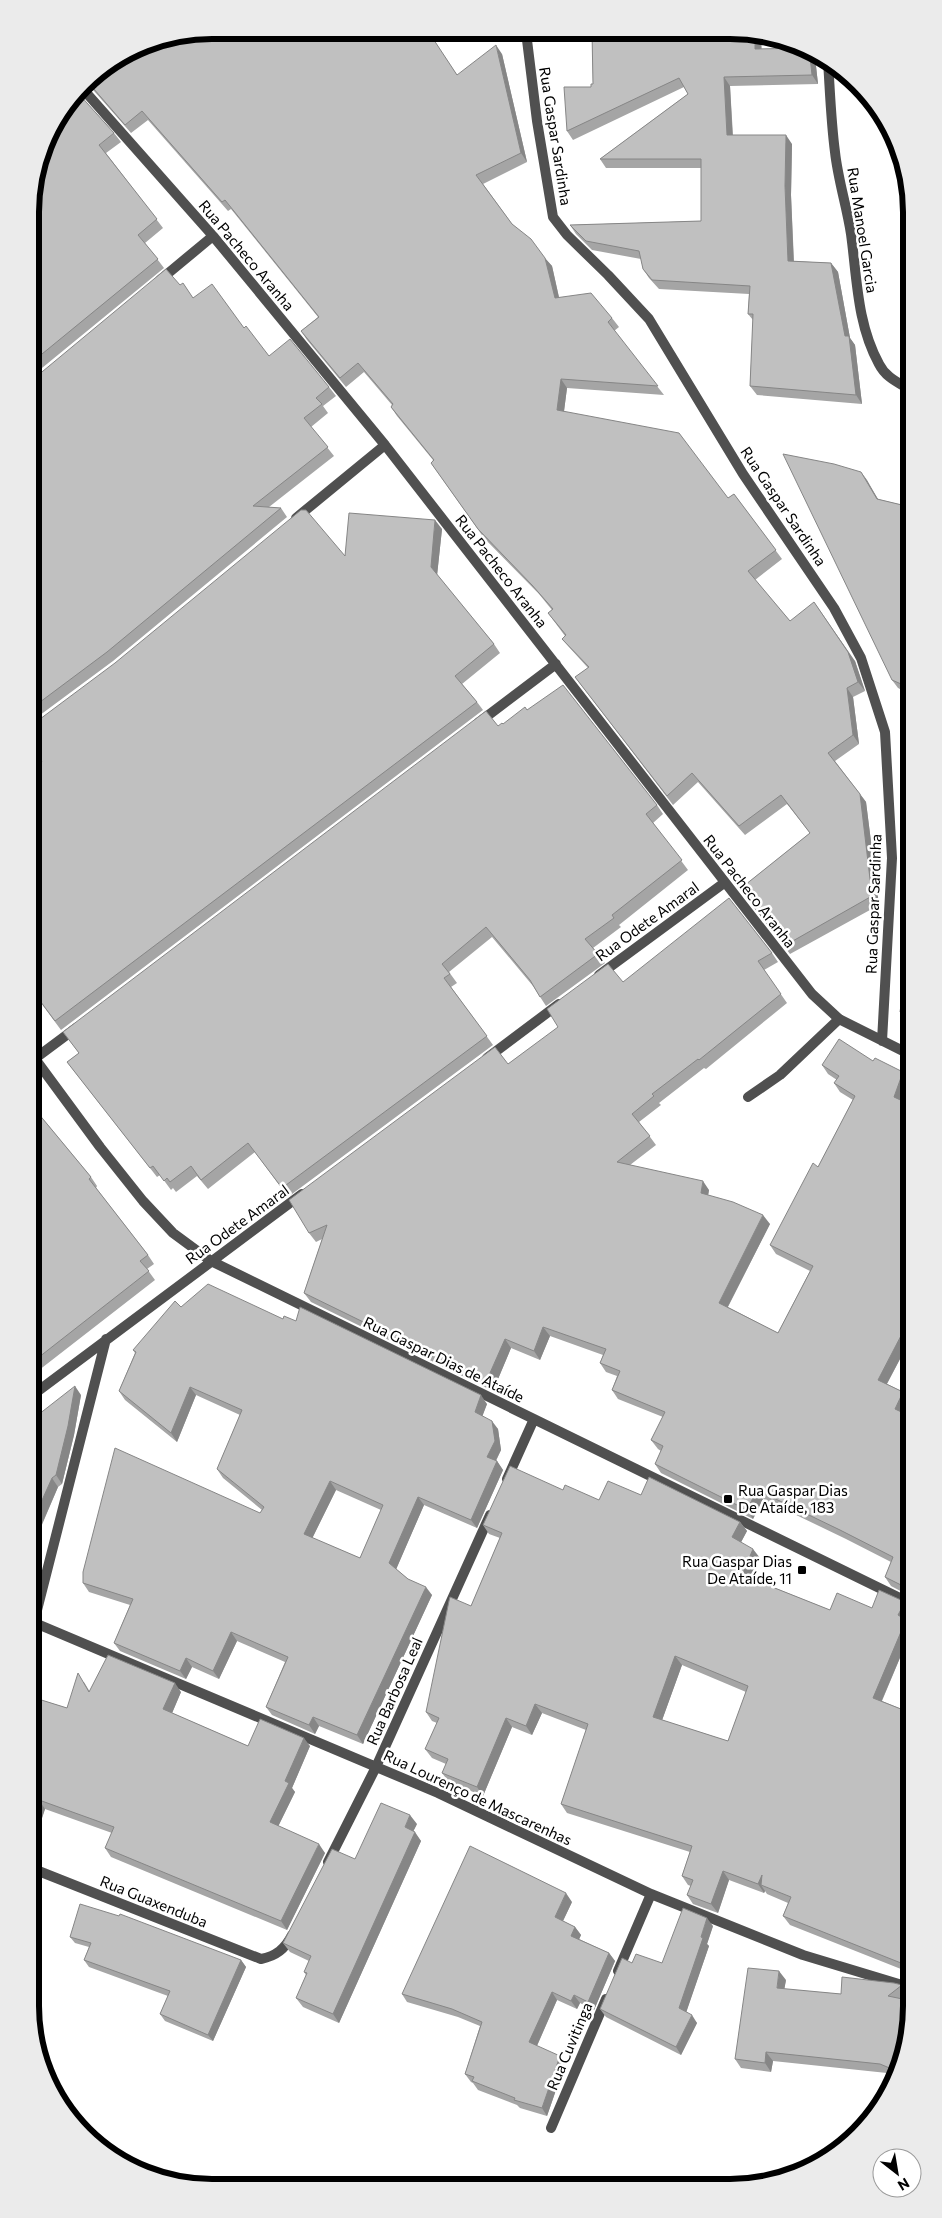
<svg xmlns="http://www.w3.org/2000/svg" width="942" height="2218" font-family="Commissioner,sans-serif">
<rect width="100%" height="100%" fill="#fff"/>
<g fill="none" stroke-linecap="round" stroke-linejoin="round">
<!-- lane -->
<path stroke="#505050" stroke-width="10" d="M 748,1097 L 780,1075 L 839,1019"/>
<!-- street -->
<path stroke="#505050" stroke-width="10" d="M 526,32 L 537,121 L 553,217 L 567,235 L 608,275 L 649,319 L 743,474 L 834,608 L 861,658 L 885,732 L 892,858 L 882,1041
M 828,61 C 830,91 831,122 835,152 C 838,180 847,207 851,234 C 857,278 857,324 879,364 C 885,376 895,381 907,388
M 82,88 L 213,236 L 385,445 L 812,994 L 839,1019 L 909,1054
M 160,280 L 213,236
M 296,518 L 385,445
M 478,723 L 556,664
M 599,975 L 724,883
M 33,1056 L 100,1147 L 143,1201 L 173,1233 L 211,1261 L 910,1603
M 487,1058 L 559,1004
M 33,1060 L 76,1028
M 34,1394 L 302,1194
M 507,1479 L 534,1419
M 35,1618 L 106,1339
M 35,1623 L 438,1793 L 651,1894 L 803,1955 L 912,1988
M 328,1862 L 376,1767 L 490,1515
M 36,1870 L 261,1959 C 276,1956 285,1949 292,1935
M 618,1971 L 651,1894
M 551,2128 L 606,1999"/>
</g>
<!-- wall -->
<path fill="#a5a5a5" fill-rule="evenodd" d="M 212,30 L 435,31 L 430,35 L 457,75 L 502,54 L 527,162 L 483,184 L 512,224 L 552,266 L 559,297 L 612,318 L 619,327 L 614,331 L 664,395 L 567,388 L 564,411 L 728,498 L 734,494 L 782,559 L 755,580 L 790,621 L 855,661 L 865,691 L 853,697 L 859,744 L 835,761 L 866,802 L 879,905 L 790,954 L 740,889 L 810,833 L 787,804 L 745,835 L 698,782 L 673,805 L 575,677 L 588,668 L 569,647 L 562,639 L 565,636 L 548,613 L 552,610 L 539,594 L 484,538 L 431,463 L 433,460 L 397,416 L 391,407 L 392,405 L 364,372 L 346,387 L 307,340 L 301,331 L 318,317 L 231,209 L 228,211 L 148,120 L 131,133 L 87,83 L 86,83 L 92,75 Z
M 555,32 L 761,33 L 761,49 L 815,57 L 818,84 L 730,86 L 733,135 L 792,144 L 791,195 L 794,261 L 831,263 L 838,272 L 850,338 L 855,345 L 862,404 L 757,395 L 750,386 L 753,320 L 748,314 L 749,294 L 659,289 L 649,278 L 643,269 L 641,259 L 592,250 L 576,234 L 570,225 L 701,221 L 701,168 L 606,168 L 600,159 L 688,94 L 684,87 L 573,140 L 567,131 L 593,84 L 592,35 L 558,36 Z
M 114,133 L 121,142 L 106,153 L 163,228 L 145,243 L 164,268 L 31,377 L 30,199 Z
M 180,285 L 193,298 L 244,328 L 269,356 L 329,387 L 336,396 L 323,406 L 328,413 L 311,427 L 334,456 L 269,507 L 281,508 L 287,517 L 113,661 L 32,721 L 31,381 Z
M 861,472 L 878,499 L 902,505 L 907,513 L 908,693 L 898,688 L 892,680 Z
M 442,529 L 437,575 L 494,644 L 500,653 L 462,684 L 477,702 L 483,710 L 61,1030 L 41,1003 L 33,1009 L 32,801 L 36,798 L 32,793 L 32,769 L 345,556 Z
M 527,710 L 657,805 L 663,814 L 653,823 L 688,870 L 619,925 L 621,927 L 593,948 L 605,963 L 546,1006 L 533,986 L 492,937 L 449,972 L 457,983 L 451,987 L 493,1045 L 288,1197 L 255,1152 L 208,1189 L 197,1176 L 176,1192 L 173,1188 L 171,1190 L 160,1175 L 157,1177 L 67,1062 L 79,1053 L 63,1032 L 498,726 L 503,724 Z
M 908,793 L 909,1022 L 906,1021 L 900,1012 L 908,961 L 904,956 Z
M 772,953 L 778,962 L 764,970 L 787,1003 L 706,1069 L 704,1068 L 659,1103 L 661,1105 L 639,1122 L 656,1145 L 630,1165 L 709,1190 L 708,1195 L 770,1224 L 728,1307 L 778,1333 L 810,1271 L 776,1254 L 770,1245 L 818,1167 L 853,1100 L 840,1092 L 834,1083 L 837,1080 L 828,1074 L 822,1065 L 873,1061 L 903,1072 L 909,1081 L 903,1101 L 909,1104 L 910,1340 L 887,1384 L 903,1392 L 909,1401 L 903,1413 L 910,1416 L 910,1596 L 891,1586 L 885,1577 L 891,1562 L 846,1539 L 763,1499 L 753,1519 L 661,1473 L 655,1464 L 661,1451 L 658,1449 L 651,1440 L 663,1417 L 618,1399 L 612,1390 L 617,1376 L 606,1372 L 600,1363 L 603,1355 L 550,1336 L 540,1360 L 511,1348 L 493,1391 L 311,1302 L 304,1293 L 322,1239 L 316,1242 L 309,1233 L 508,1064 L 623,982 Z
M 33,1107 L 91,1177 L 97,1186 L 96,1188 L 148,1255 L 154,1264 L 147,1269 L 155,1280 L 34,1374 Z
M 181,1307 L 296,1321 L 487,1404 L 482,1416 L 498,1429 L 501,1450 L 496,1461 L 497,1461 L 503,1470 L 477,1528 L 424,1505 L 396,1569 L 408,1579 L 432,1595 L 363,1744 L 319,1726 L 315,1734 L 272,1715 L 266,1707 L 285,1662 L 237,1641 L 219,1679 L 192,1667 L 186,1679 L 120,1651 L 114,1643 L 130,1605 L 89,1592 L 83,1583 L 260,1513 L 262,1510 L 223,1478 L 217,1469 L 240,1415 L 196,1395 L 177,1442 L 125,1400 L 119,1391 L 135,1353 L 133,1350 ZM 336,1490 L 381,1510 L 360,1558 L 312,1538 Z
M 81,1395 L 74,1435 L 62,1484 L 58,1487 L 36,1539 L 42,1549 L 35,1575 L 34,1418 Z
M 563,1490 L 599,1500 L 641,1495 L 740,1522 L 747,1531 L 741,1542 L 760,1558 L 750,1578 L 830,1610 L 872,1608 L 901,1600 L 906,1600 L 910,1606 L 910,1613 L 907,1620 L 910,1625 L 910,1634 L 882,1701 L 911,1713 L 911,1973 L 790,1925 L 783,1916 L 788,1903 L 767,1894 L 765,1891 L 764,1893 L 729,1880 L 718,1913 L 693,1904 L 687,1895 L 691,1886 L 688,1885 L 682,1876 L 690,1852 L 567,1813 L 561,1804 L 586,1730 L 542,1713 L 532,1735 L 512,1727 L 483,1796 L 449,1782 L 442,1773 L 446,1764 L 432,1758 L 425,1749 L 437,1723 L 432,1721 L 426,1712 L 500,1538 L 489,1534 L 483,1525 ZM 682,1665 L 746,1692 L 728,1741 L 662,1720 Z
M 84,1682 L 90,1692 L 181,1692 L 172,1713 L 248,1746 L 310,1746 L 292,1788 L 295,1792 L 278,1826 L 325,1853 L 287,1930 L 111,1857 L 105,1848 L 112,1833 L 45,1809 L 42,1818 L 35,1815 L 35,1698 L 67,1708 Z
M 417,1824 L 413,1831 L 421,1841 L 339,2023 L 303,2007 L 296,1998 L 306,1975 L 304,1972 L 309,1961 L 290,1952 L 283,1943 L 355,1859 Z
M 572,1902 L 563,1921 L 575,1927 L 581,1935 L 579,1939 L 609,1953 L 615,1961 L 594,2010 L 580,2003 L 577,2009 L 557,2000 L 537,2046 L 565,2064 L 547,2116 L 520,2108 L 517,2105 L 478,2090 L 473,2083 L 471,2082 L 465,2074 L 480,2026 L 458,2017 L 407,2002 L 402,1994 Z
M 713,1926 L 707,1944 L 709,1946 L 686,2012 L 697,2023 L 681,2055 L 606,2017 L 600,2009 L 632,1963 L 662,1963 Z
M 70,1937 L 241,1960 L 246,1967 L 213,2041 L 165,2021 L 160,2014 L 168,1996 L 89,1967 L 84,1960 L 89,1947 L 75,1943 Z
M 786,1980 L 784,1989 L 841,1994 L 902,1985 L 909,1994 L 903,1999 L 912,2018 L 898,2076 L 897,2078 L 887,2073 L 773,2061 L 771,2072 L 741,2068 L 735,2059 Z"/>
<!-- shaded-wall -->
<path fill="#868686" d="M 755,33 L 761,33 L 762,58 L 755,49 Z
M 496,45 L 502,54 L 527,162 L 521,153 Z
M 809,48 L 815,57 L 818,84 L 812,75 Z
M 724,77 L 730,86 L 733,144 L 727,135 Z
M 786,135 L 792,144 L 791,195 L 794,270 L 788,261 L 785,186 Z
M 545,258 L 552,266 L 561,307 L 555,298 Z
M 831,263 L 838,272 L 850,338 L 855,345 L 862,404 L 856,395 Z
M 561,379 L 567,388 L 563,419 L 557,410 Z
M 861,472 L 867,480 L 883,508 L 877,499 Z
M 435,520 L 442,529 L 437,576 L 431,567 Z
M 814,602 L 855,661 L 865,691 L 858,682 Z
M 847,688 L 853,697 L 859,744 L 853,735 Z
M 860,794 L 866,802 L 879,905 L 872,896 Z
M 903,1072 L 909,1081 L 909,1083 L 901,1106 L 894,1097 Z
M 703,1181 L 709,1190 L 707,1202 L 701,1193 Z
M 763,1215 L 770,1224 L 725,1312 L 719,1303 Z
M 543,1327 L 550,1336 L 540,1360 L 534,1351 Z
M 905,1328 L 910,1335 L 910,1340 L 884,1389 L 878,1380 Z
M 505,1339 L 511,1348 L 493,1391 L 486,1382 Z
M 75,1386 L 81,1395 L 74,1435 L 62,1484 L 56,1475 Z
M 190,1387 L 196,1395 L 177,1442 L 171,1433 Z
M 903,1392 L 909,1401 L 901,1418 L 895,1409 Z
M 481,1395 L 487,1404 L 481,1420 L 475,1412 Z
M 492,1421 L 498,1429 L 501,1450 L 493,1466 L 487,1457 Z
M 497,1461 L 503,1470 L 477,1528 L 471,1520 Z
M 52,1478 L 58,1487 L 35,1540 L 34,1518 Z
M 330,1481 L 336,1490 L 310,1543 L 304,1534 Z
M 757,1490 L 763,1499 L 753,1519 L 747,1510 Z
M 418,1497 L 424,1505 L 395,1572 L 389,1563 Z
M 740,1522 L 747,1531 L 739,1546 L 732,1537 Z
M 36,1540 L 42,1549 L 35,1575 L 35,1546 Z
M 753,1549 L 760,1558 L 748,1584 L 742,1575 Z
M 426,1587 L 432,1595 L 363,1744 L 357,1735 Z
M 906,1600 L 910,1606 L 910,1613 L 907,1620 L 910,1625 L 910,1634 L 879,1707 L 873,1698 L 898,1615 Z
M 231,1632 L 237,1641 L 219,1679 L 213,1671 Z
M 675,1656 L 682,1665 L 660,1726 L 653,1717 Z
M 186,1658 L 192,1667 L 186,1679 L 180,1671 Z
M 175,1683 L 181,1692 L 170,1718 L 163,1709 Z
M 535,1704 L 542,1713 L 532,1735 L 526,1726 Z
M 313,1717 L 319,1726 L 315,1734 L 309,1725 Z
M 506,1718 L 512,1727 L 483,1796 L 477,1787 Z
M 304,1738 L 310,1746 L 292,1788 L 295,1792 L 276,1831 L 270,1822 L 285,1781 Z
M 39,1800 L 45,1809 L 42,1818 L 36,1809 Z
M 410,1815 L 417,1824 L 411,1836 L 405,1827 Z
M 415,1832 L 421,1841 L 339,2023 L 333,2014 Z
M 319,1844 L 325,1853 L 287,1930 L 281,1921 Z
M 723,1871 L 729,1880 L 718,1913 L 711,1904 Z
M 762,1875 L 761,1885 L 765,1891 L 764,1893 L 758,1884 Z
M 566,1893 L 572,1902 L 561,1925 L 555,1917 Z
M 707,1918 L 713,1926 L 707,1944 L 709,1946 L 685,2016 L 679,2008 L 701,1937 Z
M 575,1927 L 581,1935 L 577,1944 L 571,1936 Z
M 609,1953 L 615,1961 L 594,2010 L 588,2002 Z
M 241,1960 L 246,1967 L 213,2041 L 208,2035 Z
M 779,1971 L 786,1980 L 783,1997 L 777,1988 Z
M 552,1992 L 557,2000 L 535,2050 L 529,2042 Z
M 574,1995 L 580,2003 L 577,2009 L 571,2001 Z
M 692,2015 L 697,2023 L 681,2055 L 676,2047 Z
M 766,2052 L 773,2061 L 771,2072 L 765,2063 Z
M 560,2056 L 565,2064 L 547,2116 L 542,2108 Z"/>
<!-- building -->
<path fill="#c0c0c0" stroke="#868686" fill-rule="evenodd" d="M 212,30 L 428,31 L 457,75 L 496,45 L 521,153 L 476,175 L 512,224 L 531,239 L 545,258 L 555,298 L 591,293 L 612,318 L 608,322 L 658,386 L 561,379 L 557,410 L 679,433 L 728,498 L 734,494 L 776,550 L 748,571 L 790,621 L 814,602 L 848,652 L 858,682 L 847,688 L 853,735 L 828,753 L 860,794 L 872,896 L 784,946 L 740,889 L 810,833 L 781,795 L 739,826 L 692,773 L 667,796 L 575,677 L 589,667 L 562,639 L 566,635 L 548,613 L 553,609 L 532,585 L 478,529 L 431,463 L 434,460 L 391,407 L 393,404 L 358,363 L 340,378 L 301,331 L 319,317 L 225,200 L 222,202 L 142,111 L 125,125 L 87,81 L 92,75 L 142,44 Z
M 592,32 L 755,33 L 755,49 L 809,48 L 812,75 L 724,77 L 727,135 L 786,135 L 785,186 L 788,261 L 831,263 L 845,336 L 849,336 L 856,395 L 750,386 L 753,314 L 748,314 L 750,286 L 652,280 L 643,269 L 639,251 L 586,241 L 570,225 L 701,221 L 701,159 L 600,159 L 688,94 L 679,78 L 567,131 L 564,87 L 591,87 L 591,84 L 593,84 Z
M 78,93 L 114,133 L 99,145 L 157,219 L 138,235 L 158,259 L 31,363 L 30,199 L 49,132 Z
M 166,269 L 180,285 L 183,283 L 193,298 L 212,284 L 244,328 L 246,326 L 269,356 L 290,339 L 329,387 L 316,398 L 322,404 L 304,418 L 328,447 L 253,506 L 281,508 L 107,652 L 32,708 L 31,381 Z
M 783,454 L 834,464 L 861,472 L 877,499 L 902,505 L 907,515 L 908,687 L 892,680 Z
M 301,510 L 306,510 L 345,556 L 349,513 L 435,520 L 431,567 L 494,644 L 455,676 L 477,702 L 55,1021 L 35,994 L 33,996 L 32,801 L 36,798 L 32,793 L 32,769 L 42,762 L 32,746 L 32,725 L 115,663 Z
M 563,685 L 657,805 L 646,814 L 682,860 L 612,915 L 614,918 L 585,939 L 598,954 L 540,997 L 530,980 L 486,927 L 442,964 L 450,974 L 444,978 L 487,1036 L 282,1188 L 248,1143 L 201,1180 L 191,1166 L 170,1182 L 167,1178 L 164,1181 L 153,1166 L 150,1168 L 67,1062 L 79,1053 L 63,1032 L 486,711 L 498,726 L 502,723 L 503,724 L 525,707 L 527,710 Z
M 908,793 L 909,1016 L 900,1012 L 908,958 L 904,956 Z
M 729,898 L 772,953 L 758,961 L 781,994 L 699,1060 L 698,1059 L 652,1094 L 654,1096 L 632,1114 L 650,1136 L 617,1162 L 703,1181 L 701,1193 L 733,1202 L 763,1215 L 719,1303 L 778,1333 L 813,1266 L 770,1245 L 813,1163 L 818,1167 L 855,1096 L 834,1083 L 839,1076 L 822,1065 L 839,1039 L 873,1061 L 875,1058 L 903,1072 L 894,1097 L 909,1104 L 909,1328 L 908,1330 L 905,1328 L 878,1380 L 903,1392 L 895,1409 L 910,1416 L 910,1592 L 907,1588 L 885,1577 L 893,1557 L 840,1530 L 757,1490 L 747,1510 L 655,1464 L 663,1446 L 651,1440 L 665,1412 L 612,1390 L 620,1371 L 600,1363 L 606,1349 L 543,1327 L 534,1351 L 505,1339 L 486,1382 L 304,1293 L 327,1225 L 309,1233 L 289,1200 L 495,1047 L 508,1064 L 558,1027 L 547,1009 L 608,964 L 623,982 Z
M 33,1107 L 91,1177 L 89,1179 L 148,1255 L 140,1261 L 149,1271 L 34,1361 Z
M 208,1284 L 283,1319 L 284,1316 L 296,1321 L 300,1307 L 481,1395 L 475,1412 L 492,1421 L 495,1441 L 487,1457 L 497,1461 L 471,1520 L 418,1497 L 389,1563 L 408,1579 L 426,1587 L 357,1735 L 313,1717 L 309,1725 L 266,1707 L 288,1657 L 231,1632 L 213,1671 L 186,1658 L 180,1671 L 114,1643 L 133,1599 L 83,1583 L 83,1572 L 115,1448 L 260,1513 L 264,1507 L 217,1469 L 242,1410 L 190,1387 L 171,1433 L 119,1391 L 136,1352 L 133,1350 L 175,1301 L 181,1307 ZM 330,1481 L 383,1505 L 360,1558 L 304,1534 Z
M 75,1386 L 68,1426 L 56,1475 L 52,1478 L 34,1518 L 34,1418 Z
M 510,1466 L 563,1490 L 565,1485 L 599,1500 L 608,1481 L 641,1495 L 649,1477 L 740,1522 L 732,1537 L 753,1549 L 742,1575 L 830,1610 L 837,1593 L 872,1608 L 879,1590 L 901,1600 L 906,1600 L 898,1615 L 906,1620 L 873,1698 L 911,1713 L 911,1967 L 783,1916 L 791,1897 L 761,1885 L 762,1875 L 758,1884 L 723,1871 L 711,1904 L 687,1895 L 693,1880 L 682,1876 L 692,1846 L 561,1804 L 588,1724 L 535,1704 L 526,1726 L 506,1718 L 477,1787 L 442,1773 L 448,1759 L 425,1749 L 439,1718 L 426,1712 L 449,1601 L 450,1597 L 471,1606 L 502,1533 L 483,1525 ZM 675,1656 L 748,1686 L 728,1741 L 653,1717 Z
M 108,1655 L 175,1683 L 163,1709 L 248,1746 L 260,1719 L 304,1738 L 285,1781 L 289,1783 L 270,1822 L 319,1844 L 281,1921 L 105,1848 L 114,1827 L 39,1800 L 36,1809 L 35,1809 L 35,1698 L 67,1708 L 78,1673 L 89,1692 Z
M 381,1803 L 410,1815 L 405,1827 L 415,1832 L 333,2014 L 296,1998 L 307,1973 L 304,1972 L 311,1956 L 283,1943 L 332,1849 L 355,1859 Z
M 470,1846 L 566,1893 L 555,1917 L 575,1927 L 571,1936 L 609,1953 L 588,2002 L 574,1995 L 571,2001 L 552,1992 L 529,2042 L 560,2056 L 542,2108 L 514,2100 L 515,2098 L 472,2081 L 474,2077 L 465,2074 L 482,2022 L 452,2009 L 402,1994 Z
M 80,1904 L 119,1916 L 120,1914 L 241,1960 L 208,2035 L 160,2014 L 170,1991 L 84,1960 L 91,1943 L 70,1937 Z
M 683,1908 L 707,1918 L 701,1937 L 703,1938 L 679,2008 L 692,2015 L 676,2047 L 600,2009 L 622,1958 L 632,1963 L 636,1954 L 662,1963 Z
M 748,1968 L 779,1971 L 777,1988 L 841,1994 L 842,1977 L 894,1983 L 902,1985 L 888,1996 L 912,2001 L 912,2018 L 899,2072 L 880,2064 L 766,2052 L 765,2063 L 735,2059 Z"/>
<!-- markers -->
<g fill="#000" stroke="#fff" stroke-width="2">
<rect x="723" y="1494" width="10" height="10" rx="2.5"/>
<rect x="797" y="1565" width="10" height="10" rx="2.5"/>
</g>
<g text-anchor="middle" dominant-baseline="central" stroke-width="5" stroke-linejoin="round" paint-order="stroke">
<!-- street labels -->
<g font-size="15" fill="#000" stroke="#fff">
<text transform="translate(556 136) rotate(81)">Rua Gaspar Sardinha</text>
<text transform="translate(863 230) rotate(81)">Rua Manoel Garcia</text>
<text transform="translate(247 255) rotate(50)">Rua Pacheco Aranha</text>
<text transform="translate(784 506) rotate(56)">Rua Gaspar Sardinha</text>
<text transform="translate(502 571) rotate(52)">Rua Pacheco Aranha</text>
<text transform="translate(750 891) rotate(52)">Rua Pacheco Aranha</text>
<text transform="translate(873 904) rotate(-88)">Rua Gaspar Sardinha</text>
<text transform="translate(647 921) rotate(-36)">Rua Odete Amaral</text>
<text transform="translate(237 1224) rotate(-36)">Rua Odete Amaral</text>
<text transform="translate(444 1359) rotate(26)">Rua Gaspar Dias de Ataíde</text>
<text transform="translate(394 1691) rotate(-66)">Rua Barbosa Leal</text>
<text transform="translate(478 1797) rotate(25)">Rua Lourenço de Mascarenhas</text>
<text transform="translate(154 1901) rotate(22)">Rua Guaxenduba</text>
<text transform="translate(569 2046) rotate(-67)">Rua Cuvitinga</text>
</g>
<!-- poi labels -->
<g font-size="15" fill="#000" stroke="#fff" text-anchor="start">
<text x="738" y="1490">Rua Gaspar Dias<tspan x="738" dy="17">De Ataíde, 183</tspan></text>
<text x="792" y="1561" text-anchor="end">Rua Gaspar Dias<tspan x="792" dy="17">De Ataíde, 11</tspan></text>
</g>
</g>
<!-- crop -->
<path d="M0 0H942V2218H0ZM212 39H730A173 173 0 0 1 903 212V2006A173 173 0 0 1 730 2179H212A173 173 0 0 1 39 2006V212A173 173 0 0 1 212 39Z" fill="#ebebeb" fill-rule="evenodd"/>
<path fill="none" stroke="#000" stroke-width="6" d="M212 39H730A173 173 0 0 1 903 212V2006A173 173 0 0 1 730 2179H212A173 173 0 0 1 39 2006V212A173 173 0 0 1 212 39Z"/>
<!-- north arrow -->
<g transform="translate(897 2173) rotate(149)"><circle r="24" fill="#ffffff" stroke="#999999"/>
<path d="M0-4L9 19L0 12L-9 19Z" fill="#000000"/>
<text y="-8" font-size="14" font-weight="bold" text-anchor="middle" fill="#000000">N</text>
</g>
</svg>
